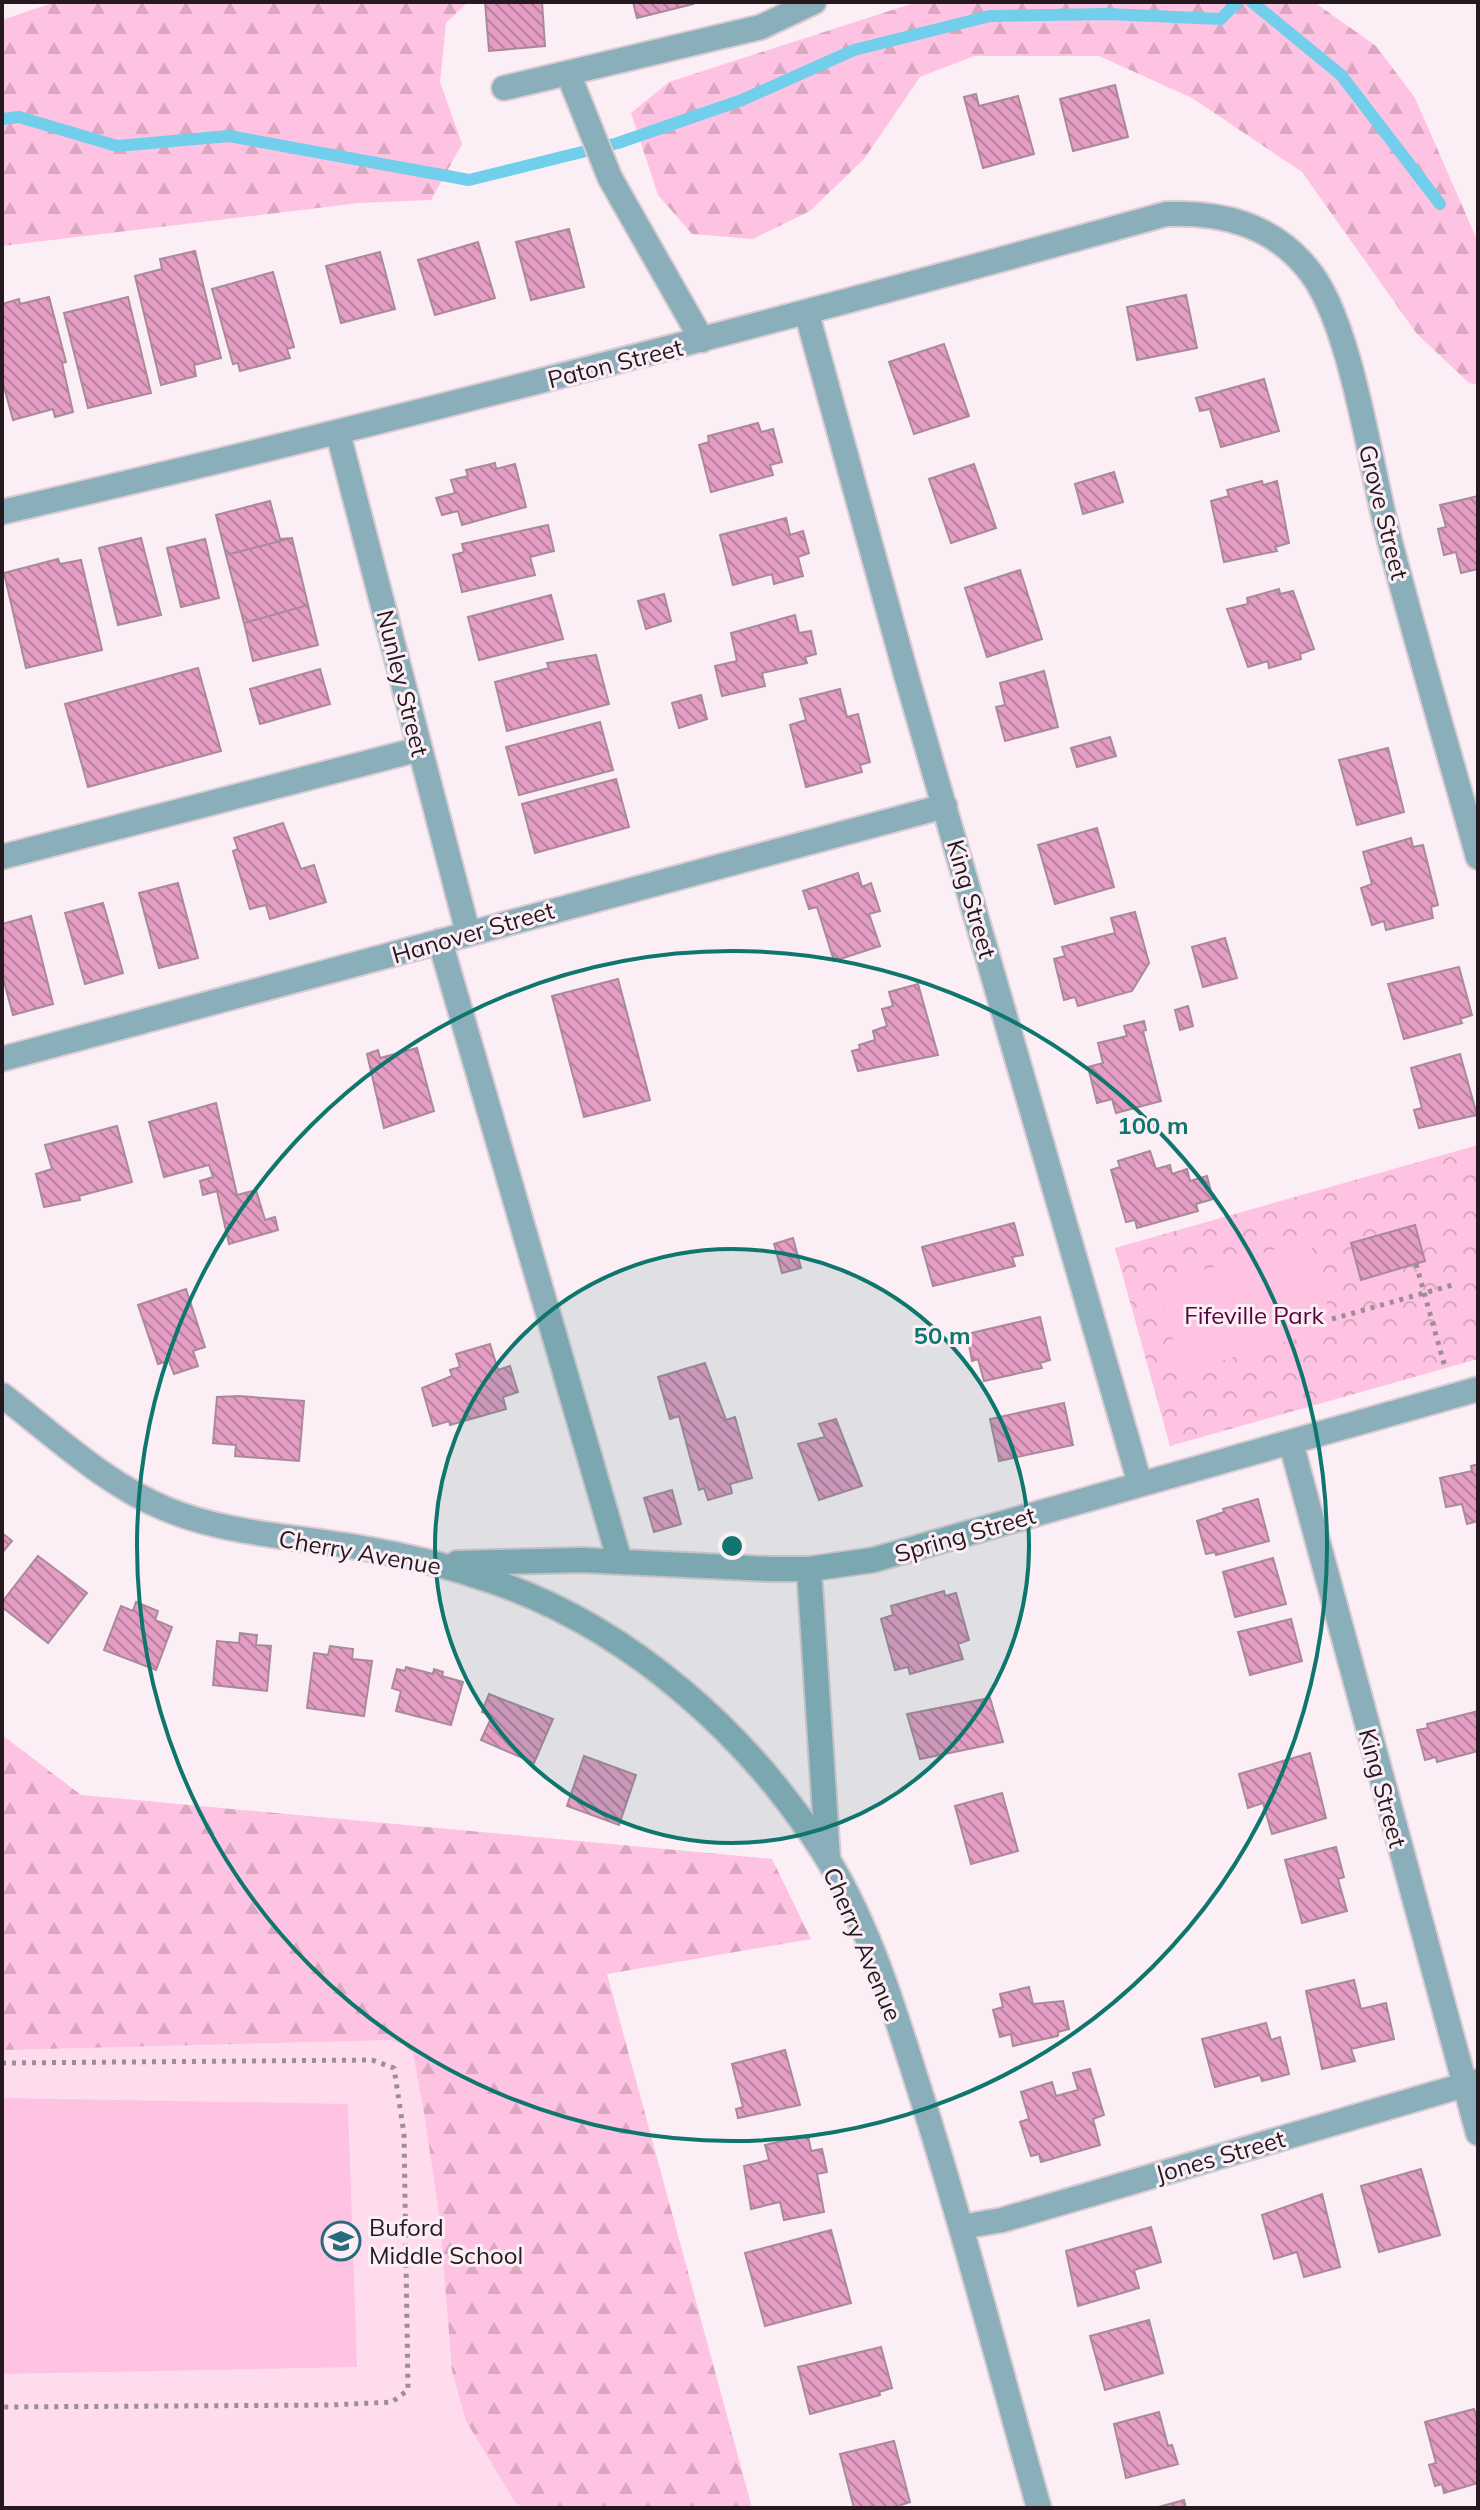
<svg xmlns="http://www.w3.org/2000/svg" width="1480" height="2510" font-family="Mulish,sans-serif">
<defs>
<pattern id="forest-firs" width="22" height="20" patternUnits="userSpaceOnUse" patternTransform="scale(2)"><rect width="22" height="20" fill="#fec3e2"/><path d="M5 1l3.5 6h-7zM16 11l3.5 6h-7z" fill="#daa7c1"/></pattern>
<pattern id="park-crowns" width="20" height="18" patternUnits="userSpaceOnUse" patternTransform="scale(2)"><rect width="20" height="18" fill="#fec3e2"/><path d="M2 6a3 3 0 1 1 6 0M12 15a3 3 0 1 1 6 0" fill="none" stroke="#daa7c1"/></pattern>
<pattern id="building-back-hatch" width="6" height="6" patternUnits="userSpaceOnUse" patternTransform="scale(2)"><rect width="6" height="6" fill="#e49dc3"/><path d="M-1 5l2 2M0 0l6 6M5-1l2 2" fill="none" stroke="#b97f9e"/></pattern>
</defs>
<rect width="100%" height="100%" fill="#fceef5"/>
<!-- built -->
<path fill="#fedced" d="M 2,1735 L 81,1795 L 772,1859 L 811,1939 L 607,1974 L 752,2508 L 2,2508 Z"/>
<!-- forest -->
<path fill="url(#forest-firs)" d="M 55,2 L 468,2 L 446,23 L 440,82 L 462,144 L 431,200 L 359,203 L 2,246 L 2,20 Z
M 917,2 L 1314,2 L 1376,46 L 1415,98 L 1478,242 L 1478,385 L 1469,383 L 1417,334 L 1302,172 L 1192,98 L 1099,56 L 974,56 L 920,77 L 864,159 L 810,211 L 753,239 L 692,234 L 658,195 L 631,113 L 669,82 Z
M 2,1735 L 81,1795 L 772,1859 L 811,1939 L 607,1974 L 752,2508 L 523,2508 L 515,2502 L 466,2421 L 452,2371 L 440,2221 L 425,2118 L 413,2053 L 403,2044 L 389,2040 L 2,2050 Z"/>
<!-- park -->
<path fill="url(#park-crowns)" d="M 1478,1145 L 1478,1359 L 1170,1446 L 1115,1248 Z"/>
<!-- pitch -->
<path fill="#fec3e2" d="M 1309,1240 L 1334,1328 L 1182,1372 L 1157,1283 Z
M 2,2098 L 348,2104 L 357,2367 L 2,2374 Z"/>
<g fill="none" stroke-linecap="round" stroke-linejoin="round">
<!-- stream -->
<path stroke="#72cfeb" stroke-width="12" d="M 1252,2 L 1341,75 L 1440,204
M 2,119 L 19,117 L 117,146 L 229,136 L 469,180 L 618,143 L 742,100 L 854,50 L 990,16 L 1107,14 L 1221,19 L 1237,2"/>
</g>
<!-- building -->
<path fill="url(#building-back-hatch)" stroke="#a98a99" stroke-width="2" d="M 485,2 L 542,2 L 545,46 L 489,51 Z
M 633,2 L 692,2 L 693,4 L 637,18 Z
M 1115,85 L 1128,137 L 1073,151 L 1060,99 Z
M 976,94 L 979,106 L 1018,96 L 1034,154 L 983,168 L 964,97 Z
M 569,229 L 584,287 L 531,300 L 516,242 Z
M 478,242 L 495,298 L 435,315 L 418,260 Z
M 195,251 L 221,358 L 194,365 L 196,376 L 161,385 L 135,276 L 162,269 L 160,259 Z
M 380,252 L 395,309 L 341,323 L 326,266 Z
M 273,272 L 294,347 L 287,349 L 290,358 L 240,371 L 238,363 L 233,364 L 212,289 Z
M 1186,295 L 1197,348 L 1137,360 L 1127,307 Z
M 49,297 L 66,362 L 62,363 L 73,412 L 55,417 L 53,409 L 13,420 L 2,379 L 2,304 L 19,299 L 20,304 Z
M 128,297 L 151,393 L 88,408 L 64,313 Z
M 944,344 L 969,416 L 914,434 L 889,362 Z
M 1264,379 L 1279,431 L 1221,447 L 1210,409 L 1200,411 L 1196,398 Z
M 758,423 L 761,432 L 773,429 L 782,462 L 770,465 L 773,475 L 711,492 L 699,445 L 709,442 L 708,436 Z
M 495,463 L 496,469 L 515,464 L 526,507 L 462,525 L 458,511 L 442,515 L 436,498 L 455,493 L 451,480 L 468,476 L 466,470 Z
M 974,464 L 996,528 L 951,543 L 929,479 Z
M 1114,472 L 1123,502 L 1083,514 L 1075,484 Z
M 1262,481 L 1263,485 L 1277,481 L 1289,543 L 1275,547 L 1277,551 L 1224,562 L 1211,501 L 1229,496 L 1227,490 Z
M 1478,496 L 1478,569 L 1461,573 L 1456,552 L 1444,555 L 1438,529 L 1446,527 L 1440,505 Z
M 270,501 L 280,539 L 292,538 L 226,555 L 216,515 Z
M 786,518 L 790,535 L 803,531 L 809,553 L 798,557 L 803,576 L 774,584 L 772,574 L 733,585 L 720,535 Z
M 548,525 L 554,551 L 530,557 L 535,575 L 462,592 L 453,555 L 464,552 L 462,544 Z
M 141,538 L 161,615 L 118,625 L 99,548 Z
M 292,538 L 308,605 L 244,623 L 226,555 Z
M 205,539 L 219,598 L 181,607 L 167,548 Z
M 58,559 L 60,564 L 81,560 L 102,650 L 26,668 L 4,573 Z
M 1020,570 L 1042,639 L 987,657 L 965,588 Z
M 1279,589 L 1280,594 L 1293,591 L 1314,649 L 1300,654 L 1301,659 L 1269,668 L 1268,661 L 1248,667 L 1227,609 L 1248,604 L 1247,598 Z
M 664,594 L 671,621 L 646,629 L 638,601 Z
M 551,595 L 563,639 L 479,660 L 468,617 Z
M 308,605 L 318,645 L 253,661 L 244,623 Z
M 795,615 L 799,633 L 811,631 L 816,654 L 805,657 L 807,663 L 762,673 L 765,686 L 722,696 L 715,666 L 737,661 L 731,633 Z
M 596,655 L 609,704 L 507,731 L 495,682 L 549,668 L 547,663 Z
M 198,668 L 221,751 L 88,787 L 65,704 Z
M 320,669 L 330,704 L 260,724 L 250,689 Z
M 1044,671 L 1058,727 L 1005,741 L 996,707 L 1005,705 L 1000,683 Z
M 840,689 L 847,717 L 858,714 L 870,762 L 860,765 L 862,772 L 806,787 L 790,725 L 806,720 L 800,699 Z
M 701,695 L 707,719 L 679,728 L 672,703 Z
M 600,722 L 613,770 L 519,795 L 506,747 Z
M 1110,737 L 1116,756 L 1077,767 L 1071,748 Z
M 1388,748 L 1404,812 L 1357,825 L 1339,760 Z
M 616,779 L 629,827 L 535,853 L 522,804 Z
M 283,823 L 301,869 L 314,865 L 326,902 L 270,919 L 266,905 L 250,909 L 233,851 L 238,849 L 234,838 Z
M 1097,828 L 1114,887 L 1055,904 L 1038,845 Z
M 1411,838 L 1413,847 L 1423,845 L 1438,905 L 1431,907 L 1433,918 L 1386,930 L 1384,921 L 1372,925 L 1361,888 L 1372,884 L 1363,852 Z
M 858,873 L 862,887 L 871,883 L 880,911 L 869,914 L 880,946 L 834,961 L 817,907 L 809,909 L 803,891 Z
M 178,883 L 198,958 L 159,968 L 139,893 Z
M 103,903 L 123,973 L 85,984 L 65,913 Z
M 1135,912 L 1149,963 L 1132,991 L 1078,1006 L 1075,997 L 1064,1000 L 1054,959 L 1065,956 L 1062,947 L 1115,933 L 1111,918 Z
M 31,916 L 53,1004 L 13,1015 L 2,974 L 2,924 Z
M 1225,938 L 1237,978 L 1203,987 L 1192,947 Z
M 1459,967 L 1472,1015 L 1460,1019 L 1462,1023 L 1404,1039 L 1388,984 Z
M 618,979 L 650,1100 L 584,1117 L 552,996 Z
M 918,984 L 938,1055 L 858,1071 L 852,1051 L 860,1049 L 859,1045 L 875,1040 L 873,1031 L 887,1026 L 882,1009 L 893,1006 L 889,992 Z
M 1188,1006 L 1193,1026 L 1180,1030 L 1175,1010 Z
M 1144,1021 L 1146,1030 L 1143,1031 L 1161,1101 L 1116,1113 L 1112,1099 L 1097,1103 L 1088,1067 L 1103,1063 L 1098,1043 L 1127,1036 L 1124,1026 Z
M 417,1048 L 434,1111 L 384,1128 L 367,1054 L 378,1050 L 380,1058 Z
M 1460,1054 L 1477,1115 L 1419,1128 L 1414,1110 L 1422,1108 L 1411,1068 Z
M 216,1103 L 237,1195 L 256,1190 L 265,1220 L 275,1217 L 278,1230 L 229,1244 L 217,1191 L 203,1195 L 200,1181 L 213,1177 L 209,1165 L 164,1177 L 149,1122 Z
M 117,1126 L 132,1182 L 79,1196 L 80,1200 L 44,1207 L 36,1174 L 52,1169 L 45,1145 Z
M 1150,1151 L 1156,1169 L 1170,1165 L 1172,1174 L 1187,1169 L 1190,1181 L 1207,1176 L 1213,1199 L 1196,1204 L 1198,1211 L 1137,1228 L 1135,1220 L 1126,1222 L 1111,1170 L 1120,1167 L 1118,1161 Z
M 1014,1223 L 1023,1255 L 1012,1257 L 1015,1266 L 933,1286 L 922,1247 Z
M 1415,1225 L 1425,1261 L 1361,1280 L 1351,1243 Z
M 793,1238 L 801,1268 L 782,1273 L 774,1244 Z
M 186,1289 L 205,1347 L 193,1351 L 198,1366 L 174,1374 L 169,1361 L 158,1364 L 138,1305 Z
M 1040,1317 L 1050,1360 L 1040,1363 L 1042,1368 L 984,1381 L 978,1359 L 972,1361 L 967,1334 Z
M 490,1344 L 498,1370 L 510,1366 L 518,1392 L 503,1397 L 506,1409 L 450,1425 L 449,1421 L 433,1426 L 422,1388 L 452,1376 L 450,1370 L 460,1367 L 456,1354 Z
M 705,1363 L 726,1420 L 735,1417 L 752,1478 L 730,1484 L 732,1493 L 708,1500 L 704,1488 L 699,1490 L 679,1416 L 670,1419 L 658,1377 Z
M 239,1396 L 304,1401 L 299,1461 L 235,1456 L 236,1445 L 213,1443 L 217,1397 Z
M 1064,1403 L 1073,1445 L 999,1461 L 990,1419 Z
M 836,1419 L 862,1486 L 819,1500 L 798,1444 L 825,1437 L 819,1424 Z
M 1478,1464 L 1478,1521 L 1467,1524 L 1462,1504 L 1446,1507 L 1440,1478 L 1472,1471 L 1471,1466 Z
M 672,1490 L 681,1524 L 654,1532 L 644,1498 Z
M 1258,1499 L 1269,1541 L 1216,1555 L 1215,1552 L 1206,1554 L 1197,1521 L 1224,1512 L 1223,1509 Z
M 2,1533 L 12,1541 L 2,1553 Z
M 38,1556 L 87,1593 L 48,1643 L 2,1607 L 2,1602 Z
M 1273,1558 L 1286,1604 L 1235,1617 L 1223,1572 Z
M 944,1591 L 945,1596 L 956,1593 L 969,1640 L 958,1644 L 963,1659 L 910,1674 L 908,1667 L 895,1670 L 881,1619 L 893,1615 L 891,1606 Z
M 136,1602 L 158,1611 L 155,1620 L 172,1627 L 156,1670 L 104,1650 L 121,1606 L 133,1611 Z
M 1291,1619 L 1302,1661 L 1250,1675 L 1238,1632 Z
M 240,1633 L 257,1635 L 256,1645 L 271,1646 L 267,1691 L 213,1685 L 217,1641 L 239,1643 Z
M 330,1646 L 353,1649 L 352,1659 L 372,1661 L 364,1716 L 307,1708 L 314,1653 L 328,1655 Z
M 406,1667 L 433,1674 L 434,1669 L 443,1672 L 442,1676 L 463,1682 L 451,1725 L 396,1711 L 401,1691 L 392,1688 L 397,1669 L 405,1671 Z
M 489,1694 L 553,1719 L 534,1763 L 481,1740 L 492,1716 L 482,1712 Z
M 990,1698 L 1003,1742 L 920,1759 L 907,1714 Z
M 1478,1711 L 1478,1751 L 1437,1762 L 1436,1757 L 1425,1760 L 1417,1730 L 1428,1728 L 1427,1724 Z
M 1310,1753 L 1326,1818 L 1272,1834 L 1263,1803 L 1248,1808 L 1239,1774 Z
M 584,1756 L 636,1775 L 619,1825 L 567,1806 Z
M 1002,1793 L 1018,1851 L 971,1864 L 955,1806 Z
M 1336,1847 L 1344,1877 L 1338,1879 L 1347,1911 L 1302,1923 L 1285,1860 Z
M 1354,1980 L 1361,2009 L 1386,2003 L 1394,2039 L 1351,2049 L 1355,2061 L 1322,2069 L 1306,1991 Z
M 1029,1987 L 1033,2004 L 1063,2001 L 1069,2029 L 1058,2032 L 1058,2036 L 1013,2046 L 1011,2034 L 1000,2037 L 993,2010 L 1003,2007 L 1000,1994 Z
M 1266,2023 L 1271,2040 L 1280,2037 L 1289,2074 L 1262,2081 L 1260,2075 L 1215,2087 L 1202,2039 Z
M 785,2050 L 800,2105 L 738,2118 L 736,2109 L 743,2107 L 732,2064 Z
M 1090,2069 L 1104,2115 L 1093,2119 L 1100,2145 L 1041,2162 L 1039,2154 L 1031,2156 L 1020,2122 L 1029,2119 L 1021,2092 L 1052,2082 L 1056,2096 L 1078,2090 L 1073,2073 Z
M 808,2135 L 811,2151 L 822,2149 L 827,2172 L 817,2174 L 824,2212 L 784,2220 L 780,2202 L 751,2209 L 744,2166 L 769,2160 L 765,2145 Z
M 1421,2169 L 1440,2235 L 1379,2252 L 1361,2186 Z
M 1322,2194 L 1340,2267 L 1304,2277 L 1297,2252 L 1274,2259 L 1262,2215 Z
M 1151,2227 L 1161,2262 L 1134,2270 L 1139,2288 L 1078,2306 L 1066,2251 Z
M 831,2230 L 851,2303 L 765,2326 L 745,2253 Z
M 1149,2320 L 1163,2373 L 1105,2390 L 1090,2336 Z
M 881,2347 L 892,2388 L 879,2392 L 880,2395 L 810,2414 L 798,2367 Z
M 1474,2409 L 1478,2423 L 1478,2483 L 1444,2493 L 1442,2484 L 1435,2486 L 1429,2465 L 1436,2463 L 1425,2422 Z
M 1159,2412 L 1168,2446 L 1172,2445 L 1178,2464 L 1126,2478 L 1114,2424 Z
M 894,2441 L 910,2502 L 901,2505 L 902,2508 L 854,2508 L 840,2454 Z
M 1184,2500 L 1186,2508 L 1155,2508 Z"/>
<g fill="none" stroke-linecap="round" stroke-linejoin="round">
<defs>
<path id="minor" d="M 568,73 L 610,178 L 702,340
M 504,88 L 761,27 L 814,2
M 807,314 L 907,678 L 1140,1484
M 338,433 L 468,933
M 2,512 C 393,422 780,321 1166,214 C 1221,212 1271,224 1307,268 C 1351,319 1370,465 1388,534 C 1416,642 1448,749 1478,857
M 2,857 L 420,749
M 440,941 L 620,1562
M 2,1059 L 945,806
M 2,1395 C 54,1435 105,1484 166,1509 C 229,1535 296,1536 362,1548 C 406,1555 449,1566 492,1581 C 630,1628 750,1735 827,1858 C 869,1926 893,2006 917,2082 C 962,2223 999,2366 1039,2508
M 1291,1443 L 1478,2133
M 457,1563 L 581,1560 L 770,1569 L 809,1569 L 873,1560 L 1478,1389
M 809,1569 L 828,1858
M 961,2227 L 1002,2220 L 1478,2081"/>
</defs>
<!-- minor casing -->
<use href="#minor" stroke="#daccd3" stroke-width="28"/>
<!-- path -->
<path stroke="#9b8e95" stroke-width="5" stroke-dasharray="4 6" stroke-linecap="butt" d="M 1416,1264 L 1445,1367
M 1332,1319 L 1456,1284
M 2,2063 L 372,2060 L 394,2068 L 404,2134 L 408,2390 L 392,2402 L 331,2405 L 2,2407"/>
<!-- minor -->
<use href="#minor" stroke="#8aafbb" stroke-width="24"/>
</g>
<!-- distance rings -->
<circle cx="732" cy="1546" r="297" fill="#0f766e" fill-opacity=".12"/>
<g fill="none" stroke="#0f766e" stroke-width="4">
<circle cx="732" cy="1546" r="297"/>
<circle cx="732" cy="1546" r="595"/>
</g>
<!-- icons -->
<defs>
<symbol id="school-ring" viewBox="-11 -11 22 22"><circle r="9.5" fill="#fceef5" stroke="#286b7d" stroke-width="1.5"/><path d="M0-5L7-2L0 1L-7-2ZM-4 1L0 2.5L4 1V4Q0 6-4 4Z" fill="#286b7d"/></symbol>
</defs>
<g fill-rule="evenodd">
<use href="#school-ring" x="319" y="2219" width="44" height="44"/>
</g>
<g text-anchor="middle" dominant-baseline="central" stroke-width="6" stroke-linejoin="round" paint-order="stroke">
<!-- street labels -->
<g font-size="24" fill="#25191f" stroke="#fceef5">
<text transform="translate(615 363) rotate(-14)">Paton Street</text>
<text transform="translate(1384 512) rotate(76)">Grove Street</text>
<text transform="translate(403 683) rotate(76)">Nunley Street</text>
<text transform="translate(972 899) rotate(74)">King Street</text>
<text transform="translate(473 932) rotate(-16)">Hanover Street</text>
<text transform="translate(965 1534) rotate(-16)">Spring Street</text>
<text transform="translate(360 1552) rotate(10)">Cherry Avenue</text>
<text transform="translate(1383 1788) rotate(75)">King Street</text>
<text transform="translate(863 1944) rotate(67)">Cherry Avenue</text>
<text transform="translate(1220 2156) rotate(-16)">Jones Street</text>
</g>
<!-- park labels -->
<g font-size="24" fill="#58033d" stroke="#fceef5">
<text x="1254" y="1315">Fifeville Park</text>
</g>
<!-- poi labels -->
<g font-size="24" fill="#25191f" stroke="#fceef5" text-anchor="start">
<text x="369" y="2227">Buford<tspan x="369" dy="28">Middle School</tspan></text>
</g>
</g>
<circle cx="732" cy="1546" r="12" fill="#0f766e" stroke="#fceef5" stroke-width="4"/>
<g font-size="24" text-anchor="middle" font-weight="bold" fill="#0f766e" stroke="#fceef5" stroke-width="6" stroke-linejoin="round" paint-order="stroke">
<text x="1153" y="1134">100 m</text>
<text x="942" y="1344">50 m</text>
</g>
<!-- border -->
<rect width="1480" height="2510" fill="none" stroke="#25191f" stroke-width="8"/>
</svg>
